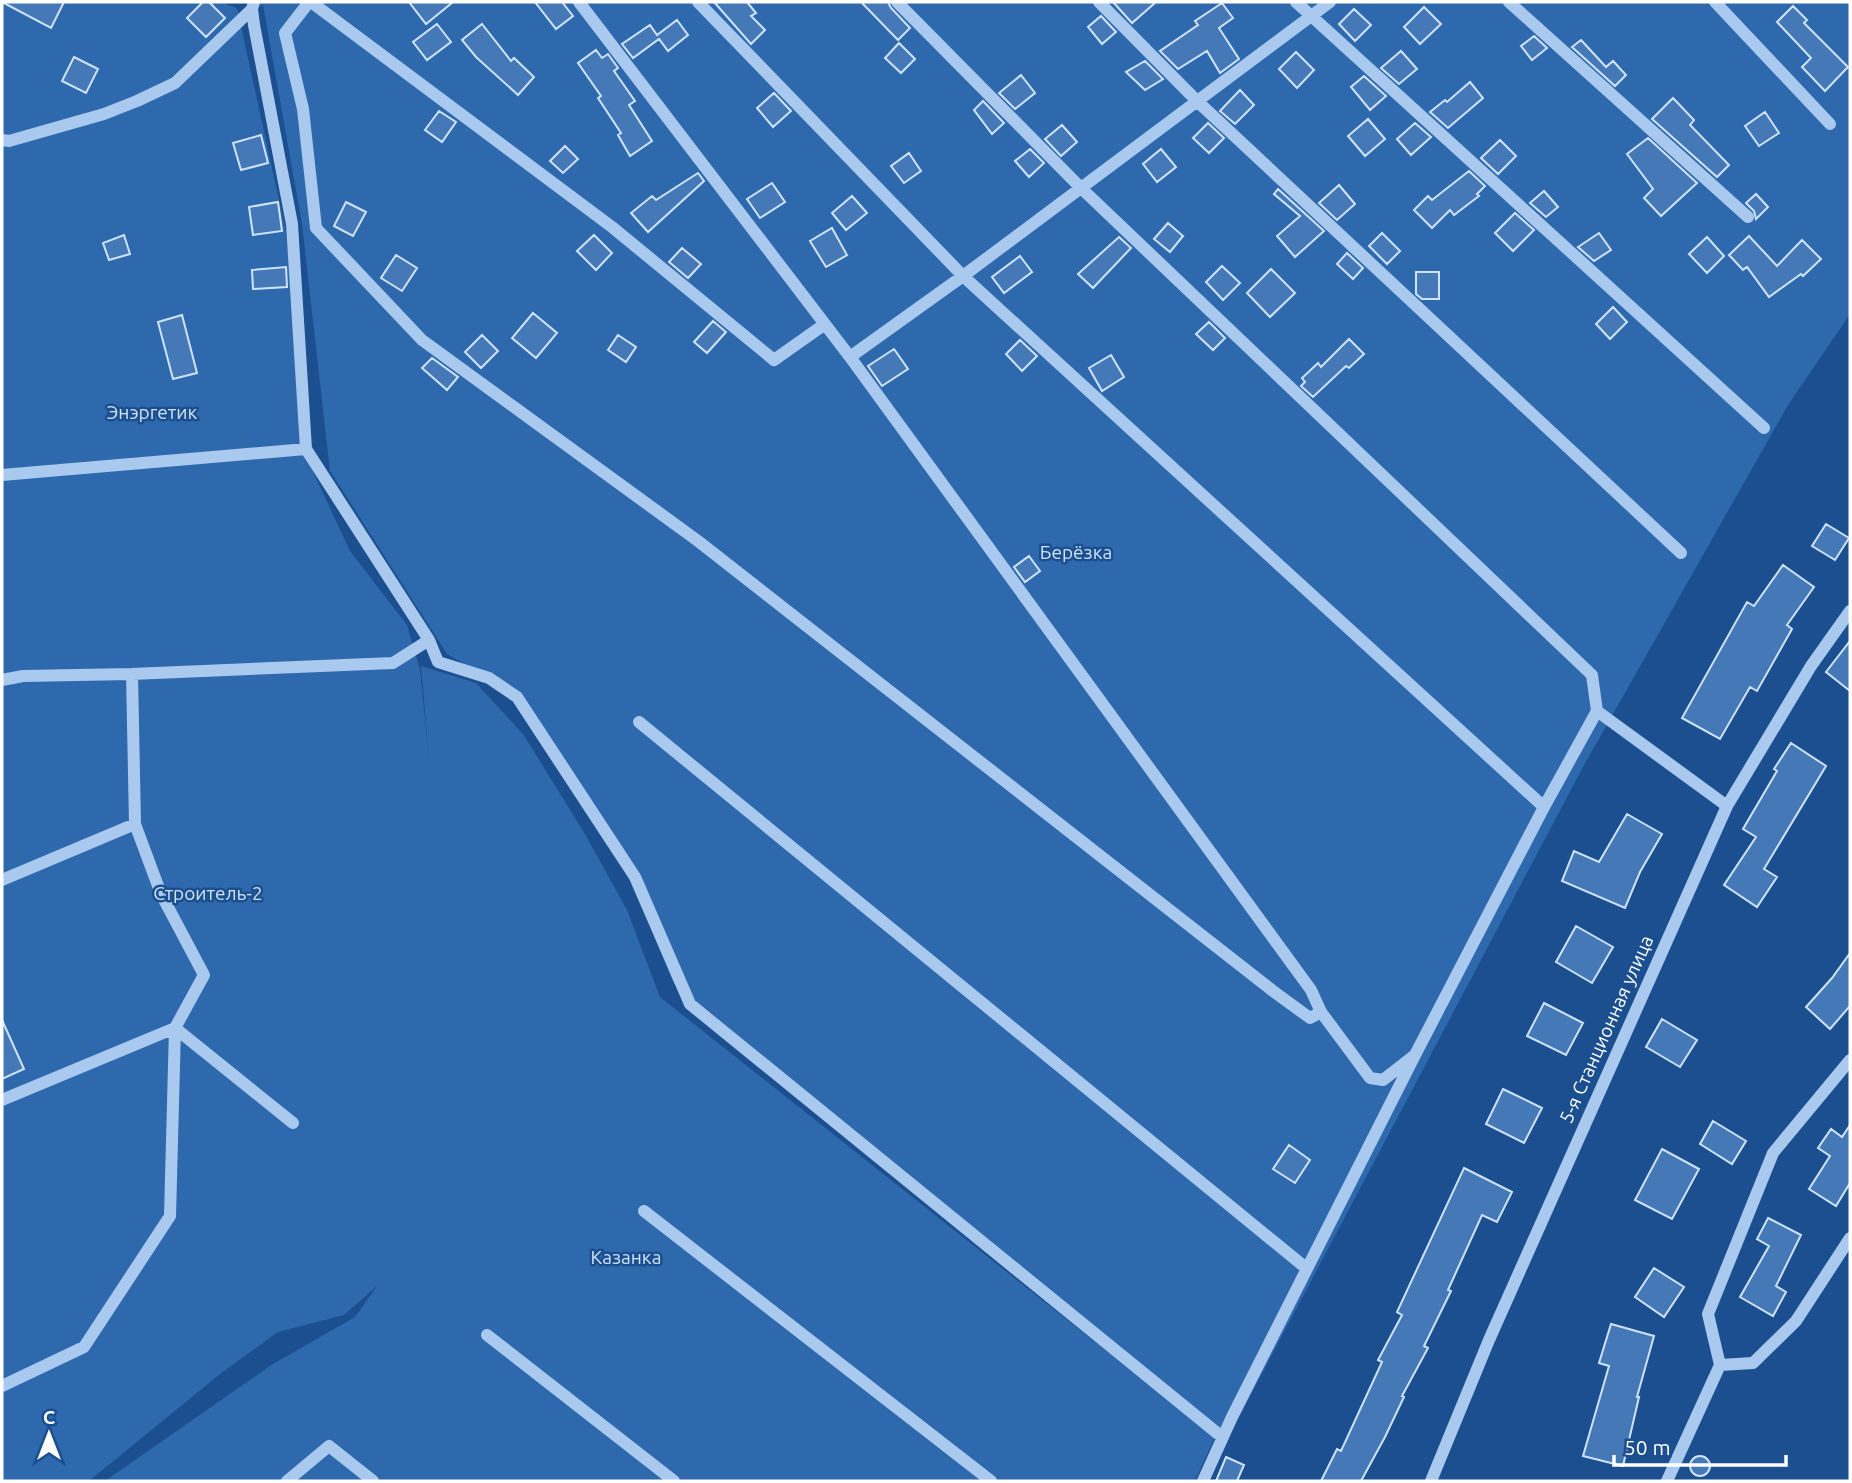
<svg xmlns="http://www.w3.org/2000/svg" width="1852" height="1483" font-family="Ubuntu,sans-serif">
<rect width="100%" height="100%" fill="#1b4f8f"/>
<!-- green -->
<path fill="#2e69ad" d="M 2,2 L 220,2 L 237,8 L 286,232 L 308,461 L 350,551 L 407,625 L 420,670 L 429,759 L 421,666 L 476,683 L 523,734 L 585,834 L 627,910 L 660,997 L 1215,1437 L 1195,1481 L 105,1481 L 273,1364 L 355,1317 L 377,1286 L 344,1315 L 278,1332 L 220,1374 L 89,1481 L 2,1481 Z
M 250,2 L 1850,2 L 1850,314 L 1788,405 L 1583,767 L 1228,1438 L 673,982 L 627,869 L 504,687 L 447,654 L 330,471 L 302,224 L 263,5 L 251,6 Z"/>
<!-- building -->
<path fill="#4478b7" stroke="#cfe3fa" stroke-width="2" d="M 2,2 L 64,2 L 51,28 Z
M 203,2 L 209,2 L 225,18 L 206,37 L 187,18 Z
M 409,2 L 453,2 L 426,24 Z
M 535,2 L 562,2 L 573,16 L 556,29 Z
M 714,2 L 747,2 L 756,13 L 751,16 L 765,30 L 751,44 Z
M 861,2 L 888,2 L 891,8 L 910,28 L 898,40 Z
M 1113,2 L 1156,2 L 1132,23 Z
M 1222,3 L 1233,18 L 1219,28 L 1239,59 L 1220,73 L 1207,51 L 1178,69 L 1160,51 L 1198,25 L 1195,21 Z
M 1793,6 L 1807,20 L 1804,23 L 1848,67 L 1825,91 L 1802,67 L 1811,58 L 1777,22 Z
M 1424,7 L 1441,24 L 1420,44 L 1404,27 Z
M 1354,9 L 1371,25 L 1355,41 L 1339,24 Z
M 1101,16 L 1116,32 L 1102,44 L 1088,27 Z
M 677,20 L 688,35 L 668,51 L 659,39 L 633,58 L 622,44 L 650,25 L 657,35 Z
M 437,24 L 451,42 L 427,60 L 413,42 Z
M 482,24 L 511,61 L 514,58 L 534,77 L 518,95 L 476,57 L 462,40 Z
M 1534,36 L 1547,48 L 1532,60 L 1521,46 Z
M 1581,40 L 1606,67 L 1613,61 L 1626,75 L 1615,86 L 1572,47 Z
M 899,43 L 915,59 L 901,73 L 885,58 Z
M 596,50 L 602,58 L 608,54 L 618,68 L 614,71 L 635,101 L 629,105 L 652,141 L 630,156 L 618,135 L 621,133 L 598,98 L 601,96 L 578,63 Z
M 1401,51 L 1417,69 L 1399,84 L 1381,68 Z
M 1296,52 L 1314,70 L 1297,88 L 1279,69 Z
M 74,57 L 98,69 L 86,93 L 62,81 Z
M 1145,61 L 1163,79 L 1145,90 L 1126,72 Z
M 1021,75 L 1035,93 L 1015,109 L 999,93 Z
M 1364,76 L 1386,96 L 1370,110 L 1351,87 Z
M 1470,82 L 1483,98 L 1448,128 L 1430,112 L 1445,100 L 1447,102 Z
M 1240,90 L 1254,105 L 1235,124 L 1220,111 Z
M 774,93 L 791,111 L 773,127 L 757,108 Z
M 1673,98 L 1694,120 L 1690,125 L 1729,165 L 1717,177 L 1652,119 Z
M 983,101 L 1004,123 L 992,134 L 974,110 Z
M 439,111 L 456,122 L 442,142 L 425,130 Z
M 1765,112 L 1779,133 L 1759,146 L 1745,126 Z
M 1368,119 L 1385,139 L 1365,156 L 1348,136 Z
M 1208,123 L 1224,138 L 1209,153 L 1193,138 Z
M 1415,123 L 1431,137 L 1411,155 L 1397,139 Z
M 1062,125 L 1077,142 L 1061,156 L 1045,139 Z
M 261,135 L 268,163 L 241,170 L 233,143 Z
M 1648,138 L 1697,183 L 1661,216 L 1644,198 L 1653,189 L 1627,154 Z
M 1500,140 L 1516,156 L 1498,174 L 1481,158 Z
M 565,146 L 578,159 L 563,173 L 550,161 Z
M 1030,149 L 1044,163 L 1029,177 L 1015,161 Z
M 1161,149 L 1176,167 L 1157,182 L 1143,164 Z
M 909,153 L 921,171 L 904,183 L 891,166 Z
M 1469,171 L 1485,186 L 1477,194 L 1479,196 L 1454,215 L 1450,210 L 1432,228 L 1414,210 L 1428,196 L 1432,200 Z
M 698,173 L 704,181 L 648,232 L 631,213 L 652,196 L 656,200 Z
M 772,183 L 785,202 L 760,218 L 747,199 Z
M 1339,185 L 1355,204 L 1337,220 L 1319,203 Z
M 1278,189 L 1324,231 L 1295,257 L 1277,236 L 1300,216 L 1274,194 Z
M 1544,191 L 1558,207 L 1546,217 L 1530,203 Z
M 1756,194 L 1768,207 L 1756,219 L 1754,211 L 1746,203 Z
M 852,196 L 867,213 L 846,230 L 832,213 Z
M 278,202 L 282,231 L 253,235 L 249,207 Z
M 346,202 L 366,212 L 353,236 L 334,226 Z
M 1515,213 L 1534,230 L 1513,251 L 1495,233 Z
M 1168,223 L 1183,236 L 1170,252 L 1154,239 Z
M 832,228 L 847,255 L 826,267 L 810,241 Z
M 1382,233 L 1400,251 L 1387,264 L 1369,246 Z
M 1599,233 L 1611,250 L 1594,261 L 1578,247 Z
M 124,235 L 130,254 L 109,260 L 103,243 Z
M 594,235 L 612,253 L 596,270 L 577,251 Z
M 1749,236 L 1777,266 L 1802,240 L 1821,259 L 1803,276 L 1801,274 L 1769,297 L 1747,267 L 1743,270 L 1729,255 Z
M 1119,237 L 1131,248 L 1093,288 L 1078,274 Z
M 1707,237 L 1724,256 L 1707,273 L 1689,254 Z
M 682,248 L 701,264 L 688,278 L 669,262 Z
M 1347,253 L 1363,268 L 1353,279 L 1337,264 Z
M 396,255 L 417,268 L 402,291 L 381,278 Z
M 1020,256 L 1032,272 L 1004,293 L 992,277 Z
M 1222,266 L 1240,283 L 1223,300 L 1206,282 Z
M 286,267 L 287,287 L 253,289 L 252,270 Z
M 1271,269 L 1295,293 L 1270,317 L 1247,293 Z
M 1416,272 L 1439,272 L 1439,299 L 1422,299 L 1416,294 Z
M 1613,307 L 1627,322 L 1610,339 L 1596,324 Z
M 533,313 L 557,333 L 536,358 L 512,338 Z
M 182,315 L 197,373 L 173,379 L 158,322 Z
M 713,321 L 726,332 L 707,353 L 694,342 Z
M 1209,322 L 1225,338 L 1213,350 L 1196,334 Z
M 482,335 L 498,351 L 481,368 L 465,352 Z
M 618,335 L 636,347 L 626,362 L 608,350 Z
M 1349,339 L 1364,354 L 1349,368 L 1346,366 L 1313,397 L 1301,386 L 1305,382 L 1302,378 L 1318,363 L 1321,367 Z
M 1020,340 L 1037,356 L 1022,371 L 1006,354 Z
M 894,349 L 908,369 L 882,386 L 868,366 Z
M 1111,355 L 1124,377 L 1102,391 L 1089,368 Z
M 432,358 L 458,377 L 447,390 L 422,368 Z
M 1826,524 L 1849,538 L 1835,560 L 1812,546 Z
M 1029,556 L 1040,571 L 1025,582 L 1014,567 Z
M 1783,565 L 1814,587 L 1787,625 L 1792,629 L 1757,691 L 1750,687 L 1720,739 L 1682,718 L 1747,602 L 1754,606 Z
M 1850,641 L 1850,691 L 1826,672 Z
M 1791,743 L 1826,766 L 1764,869 L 1777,877 L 1757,907 L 1724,885 L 1756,837 L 1743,829 L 1777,771 L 1774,769 Z
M 1627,814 L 1662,834 L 1640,872 L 1625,908 L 1562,881 L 1574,851 L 1599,862 Z
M 1576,926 L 1613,947 L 1592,983 L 1556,962 Z
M 1850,953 L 1850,1006 L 1830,1029 L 1806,1007 L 1832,978 Z
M 1544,1003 L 1583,1023 L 1566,1055 L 1527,1036 Z
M 1662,1019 L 1697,1040 L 1680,1067 L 1646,1047 Z
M 2,1020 L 24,1069 L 2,1079 Z
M 1503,1089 L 1542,1108 L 1524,1143 L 1486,1124 Z
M 1713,1121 L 1746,1141 L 1732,1164 L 1700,1144 Z
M 1850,1125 L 1850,1183 L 1836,1206 L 1809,1189 L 1830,1156 L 1818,1148 L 1831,1129 L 1842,1137 Z
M 1289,1145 L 1310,1160 L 1295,1183 L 1273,1169 Z
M 1662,1149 L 1699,1169 L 1672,1219 L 1635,1200 Z
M 1464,1168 L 1512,1192 L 1497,1222 L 1482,1215 L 1448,1290 L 1451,1291 L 1424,1346 L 1428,1348 L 1402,1396 L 1404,1397 L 1385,1437 L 1361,1481 L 1321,1481 L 1337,1449 L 1341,1451 L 1382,1362 L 1378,1360 L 1402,1315 L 1397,1312 Z
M 1768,1218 L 1801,1235 L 1776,1286 L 1786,1292 L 1773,1316 L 1740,1297 L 1769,1246 L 1757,1239 Z
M 1654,1268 L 1684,1287 L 1664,1317 L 1635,1297 Z
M 1611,1324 L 1654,1336 L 1637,1397 L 1639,1397 L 1623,1466 L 1583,1456 L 1609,1366 L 1599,1363 Z
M1690 1466a10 10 0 1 1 20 0a10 10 0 1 1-20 0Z
M 1226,1457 L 1244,1465 L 1237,1481 L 1216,1481 Z"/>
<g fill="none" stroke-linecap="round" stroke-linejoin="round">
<!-- minor -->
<path stroke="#a9c9ee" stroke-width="12" d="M 254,2 L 252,9 L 254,25 L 292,224 L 306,449 L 429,640 L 438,662 L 489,678 L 517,697 L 635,877 L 690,1004 L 1222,1437
M 309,2 L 285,33 L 303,109 L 316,228 L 422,340 L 698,541 L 1273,991 L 1310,1018 L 1321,1012
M 311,2 L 612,227 L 774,360 L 825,324
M 579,2 L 850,357 L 1311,990 L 1321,1012 L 1370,1078 L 1383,1080 L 1415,1055
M 698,2 L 963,276 L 1544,807
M 897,2 L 1081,188 L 1592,675 L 1597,711
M 1099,2 L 1197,101 L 1681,553
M 1296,2 L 1764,428
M 1509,2 L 1748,217
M 1715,2 L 1830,124
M 2,140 L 9,141 L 104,114 L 137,101 L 175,83 L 252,9
M 850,357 L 963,276 L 1330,2
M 2,475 L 306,449
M 2,680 L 23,676 L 132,674 L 393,663 L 429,640
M 639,722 L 1306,1268
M 2,880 L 135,824
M 2,1100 L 175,1028 L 293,1123
M 644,1211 L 991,1481
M 487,1335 L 674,1481
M 1720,1365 L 1753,1363 L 1796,1321 L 1850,1238
M 2,1386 L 84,1347 L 170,1216 L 175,1028 L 204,975 L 161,894 L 135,824 L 132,674
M 287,1481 L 329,1446 L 373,1481
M 1203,1481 L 1232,1417 L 1415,1055 L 1544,807 L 1597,711 L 1727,806
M 1431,1481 L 1489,1340 L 1727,806 L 1811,666 L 1850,611
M 1667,1481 L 1720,1365 L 1708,1314 L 1773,1153 L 1850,1060"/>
</g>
<g text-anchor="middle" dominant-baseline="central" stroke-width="5" stroke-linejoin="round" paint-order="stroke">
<!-- park labels -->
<g font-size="19" fill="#cfe3fa" stroke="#1b4f8f">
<text x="152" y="412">Энэргетик</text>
<text x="1076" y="552">Берёзка</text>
<text x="208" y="893">Строитель-2</text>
<text x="626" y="1257">Казанка</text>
</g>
<!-- street labels -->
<g font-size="19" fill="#fff" stroke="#1b4f8f">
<text transform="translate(1606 1029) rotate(-66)">5-я Станционная улица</text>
</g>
</g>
<!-- border -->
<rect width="1852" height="1483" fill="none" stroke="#ffffff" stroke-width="7"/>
<!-- north arrow -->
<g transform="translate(49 1434)" stroke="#1b4f8f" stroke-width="5" paint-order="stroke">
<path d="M0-5L12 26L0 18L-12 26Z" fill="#ffffff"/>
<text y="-10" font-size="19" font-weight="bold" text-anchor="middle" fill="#ffffff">С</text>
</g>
<!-- scale -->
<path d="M1614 1455v10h172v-10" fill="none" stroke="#ffffff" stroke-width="3.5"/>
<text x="1624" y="1455" font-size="21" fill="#ffffff" stroke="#1b4f8f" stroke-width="5" paint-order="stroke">50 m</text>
</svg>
